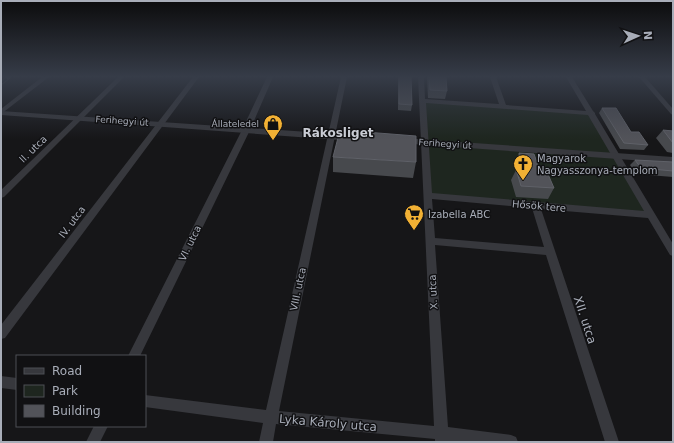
<svg xmlns="http://www.w3.org/2000/svg" width="674" height="443" font-family="'DejaVu Sans',sans-serif">
<rect width="100%" height="100%" fill="#161618"/>
<!-- green -->
<path fill="#1e261f" d="M 422,101 L 592,113 L 651,215 L 427,196 Z"/>
<g fill="none" stroke-linecap="round" stroke-linejoin="round">
<!-- minor -->
<path fill="#37383d" fill-rule="evenodd" d="M 42,77 L 49,77 L 1,114 L 1,109 Z
M 118,77 L 124,77 L 4,197 L 1,198 L 1,190 Z
M 193,77 L 199,77 L 5,338 L 1,339 L 1,325 Z
M 267,77 L 273,77 L 250,130 L 140,356 L 128,356 L 242,130 Z
M 341,77 L 347,77 L 279,411 L 434,426 L 418,77 L 424,77 L 425,99 L 499,104 L 490,77 L 496,77 L 506,105 L 586,111 L 566,77 L 572,77 L 593,111 L 595,113 L 595,114 L 673,244 L 673,256 L 670,255 L 648,218 L 541,209 L 619,442 L 605,442 L 546,255 L 435,245 L 448,427 L 511,435 L 516,437 L 518,442 L 449,441 L 449,442 L 435,442 L 435,439 L 276,424 L 273,442 L 259,442 L 263,423 L 145,407 L 145,395 L 266,410 ZM 426,103 L 588,115 L 644,211 L 432,193 ZM 432,199 L 532,208 L 544,247 L 435,238 Z
M 639,77 L 645,77 L 673,109 L 673,115 L 671,114 Z
M 1,376 L 17,378 L 17,390 L 1,388 Z
M 94,426 L 108,426 L 100,442 L 86,442 Z"/>
<!-- tertiary -->
<path fill="#37383d" fill-rule="evenodd" d="M 1,111 L 353,135 L 357,138 L 353,141 L 1,115 Z
M 402,138 L 673,157 L 673,163 L 399,143 L 398,141 Z"/>
<defs>
<path id="rail" d="M 1,83 L 9,77"/>
</defs>
<!-- rail casing -->
<use href="#rail" stroke="#4a4c52" stroke-width="3.5"/>
<!-- rail -->
<use href="#rail" stroke="#111113" stroke-width="2.5" stroke-dasharray="7" stroke-linecap="butt"/>
</g>
<!-- wall -->
<path fill="#47494d" d="M 398,77 L 411,77 L 412,105 L 411,111 L 398,110 Z
M 427,77 L 446,77 L 447,91 L 445,99 L 428,98 Z
M 602,108 L 631,132 L 648,145 L 644,150 L 620,149 L 599,113 Z
M 663,130 L 673,131 L 673,153 L 667,152 L 656,138 Z
M 519,153 L 540,171 L 554,188 L 548,199 L 516,197 L 511,180 L 516,170 L 514,164 Z
M 333,157 L 416,162 L 413,178 L 333,172 Z
M 635,160 L 673,162 L 673,177 L 636,174 L 630,165 Z"/>
<!-- building -->
<path fill="#525359" stroke="#5f6168" d="M 399,77 L 411,77 L 412,105 L 399,104 Z
M 429,77 L 446,77 L 447,91 L 430,90 Z
M 602,108 L 616,108 L 631,132 L 639,132 L 648,145 L 624,143 Z
M 340,130 L 416,136 L 416,162 L 333,157 Z
M 663,130 L 673,131 L 673,143 Z
M 519,153 L 534,154 L 540,171 L 547,172 L 554,188 L 521,186 L 516,169 L 524,170 Z
M 635,160 L 673,162 L 673,171 L 641,168 Z"/>
<!-- sky -->
<linearGradient id="sky" x2="0" y2="1"><stop stop-color="#0c0c0d"/><stop offset="0.55" stop-color="#363c48"/><stop offset="1" stop-color="#363c48" stop-opacity="0"/></linearGradient>
<rect width="674" height="139" fill="url(#sky)"/>
<!-- icons -->
<defs>
<symbol id="shop-pin" viewBox="-11 -11 22 30"><path d="M0 17L-7.5 6A9.5 9.5 0 1 1 7.5 6Z" fill="#f2b134" stroke="#111113"/><path d="M-5-2.5h2.3a2.7 3.5 0 0 1 5.4 0H5L5.5 6h-11ZM-1.5-2.5h3a1.5 2.3 0 0 0-3 0Z" fill="#111"/></symbol>
<symbol id="church-pin" viewBox="-11 -11 22 30"><path d="M0 17L-7.5 6A9.5 9.5 0 1 1 7.5 6Z" fill="#f2b134" stroke="#111113"/><path d="M-1.2-6h2.4v3.5h3.3v2.4h-3.3V6h-2.4V-.1h-3.3v-2.4h3.3Z" fill="#111"/></symbol>
<symbol id="supermarket-pin" viewBox="-11 -11 22 30"><path d="M0 17L-7.5 6A9.5 9.5 0 1 1 7.5 6Z" fill="#f2b134" stroke="#111113"/><path d="M-6-5.5h2.5l.6 2H6L4.5 2H-2.5L-4.4-4H-6ZM-1.5 3.2a1.3 1.3 0 1 0 .1 0ZM3 3.2a1.3 1.3 0 1 0 .1 0Z" fill="#111"/></symbol>
</defs>
<g fill-rule="evenodd">
<use href="#shop-pin" x="262" y="113" width="22" height="30"/>
<use href="#church-pin" x="512" y="153" width="22" height="30"/>
<use href="#supermarket-pin" x="403" y="203" width="22" height="30"/>
</g>
<g text-anchor="middle" dominant-baseline="central" stroke-width="3" stroke-linejoin="round" paint-order="stroke">
<!-- far-street labels -->
<g font-size="9" fill="#a8adb8" stroke="#111113">
<text transform="translate(122 121) rotate(4)">Ferihegyi út</text>
<text transform="translate(445 144) rotate(4)">Ferihegyi út</text>
</g>
<!-- far-poi labels -->
<g font-size="9" fill="#a8adb8" stroke="#111113" text-anchor="end">
<text x="259" y="124">Állateledel</text>
</g>
<!-- street labels -->
<g font-size="10" fill="#a8adb8" stroke="#111113">
<text transform="translate(33 149) rotate(-44)">II. utca</text>
<text transform="translate(539 206) rotate(5)">Hősök tere</text>
<text transform="translate(72 222) rotate(-53)">IV. utca</text>
<text transform="translate(190 243) rotate(-64)">VI. utca</text>
<text transform="translate(298 289) rotate(-78)">VIII. utca</text>
<text transform="translate(433 292) rotate(-93)">X. utca</text>
</g>
<!-- poi labels -->
<g font-size="10" fill="#a8adb8" stroke="#111113" text-anchor="start">
<text x="537" y="158">Magyarok<tspan x="537" dy="12">Nagyasszonya-templom</tspan></text>
<text x="428" y="214">Izabella ABC</text>
</g>
<!-- far-district labels -->
<g font-size="12" font-weight="bold" fill="#c9ccd4" stroke="#111113">
<text x="338" y="133">Rákosliget</text>
</g>
<!-- near-street labels -->
<g font-size="12" fill="#a8adb8" stroke="#111113">
<text transform="translate(585 320) rotate(72)">XII. utca</text>
<text transform="translate(328 423) rotate(5)">Lyka Károly utca</text>
</g>
</g>
<!-- border -->
<rect width="674" height="443" fill="none" stroke="#a8adb8" stroke-width="4"/>
<!-- legend -->
<rect x="16" y="355" width="130" height="72" fill="#111113" stroke="#4d4f55"/>
<rect x="24" y="368" width="20" height="6" fill="#37383d" stroke="#4d4f55"/>
<text x="52" y="375" font-size="12" fill="#a8adb8">Road</text>
<rect x="24" y="385" width="20" height="12" fill="#1e261f" stroke="#4d4f55"/>
<text x="52" y="395" font-size="12" fill="#a8adb8">Park</text>
<rect x="24" y="405" width="20" height="12" fill="#525359" stroke="#4d4f55"/>
<text x="52" y="415" font-size="12" fill="#a8adb8">Building</text>
<!-- north arrow -->
<g transform="translate(638 36) rotate(87)" stroke="#111113" stroke-width="3" paint-order="stroke">
<path d="M0-3L7 15L0 10L-7 15Z" fill="#a8adb8"/>
<text y="-6" font-size="11" font-weight="bold" text-anchor="middle" fill="#a8adb8">N</text>
</g>
</svg>
